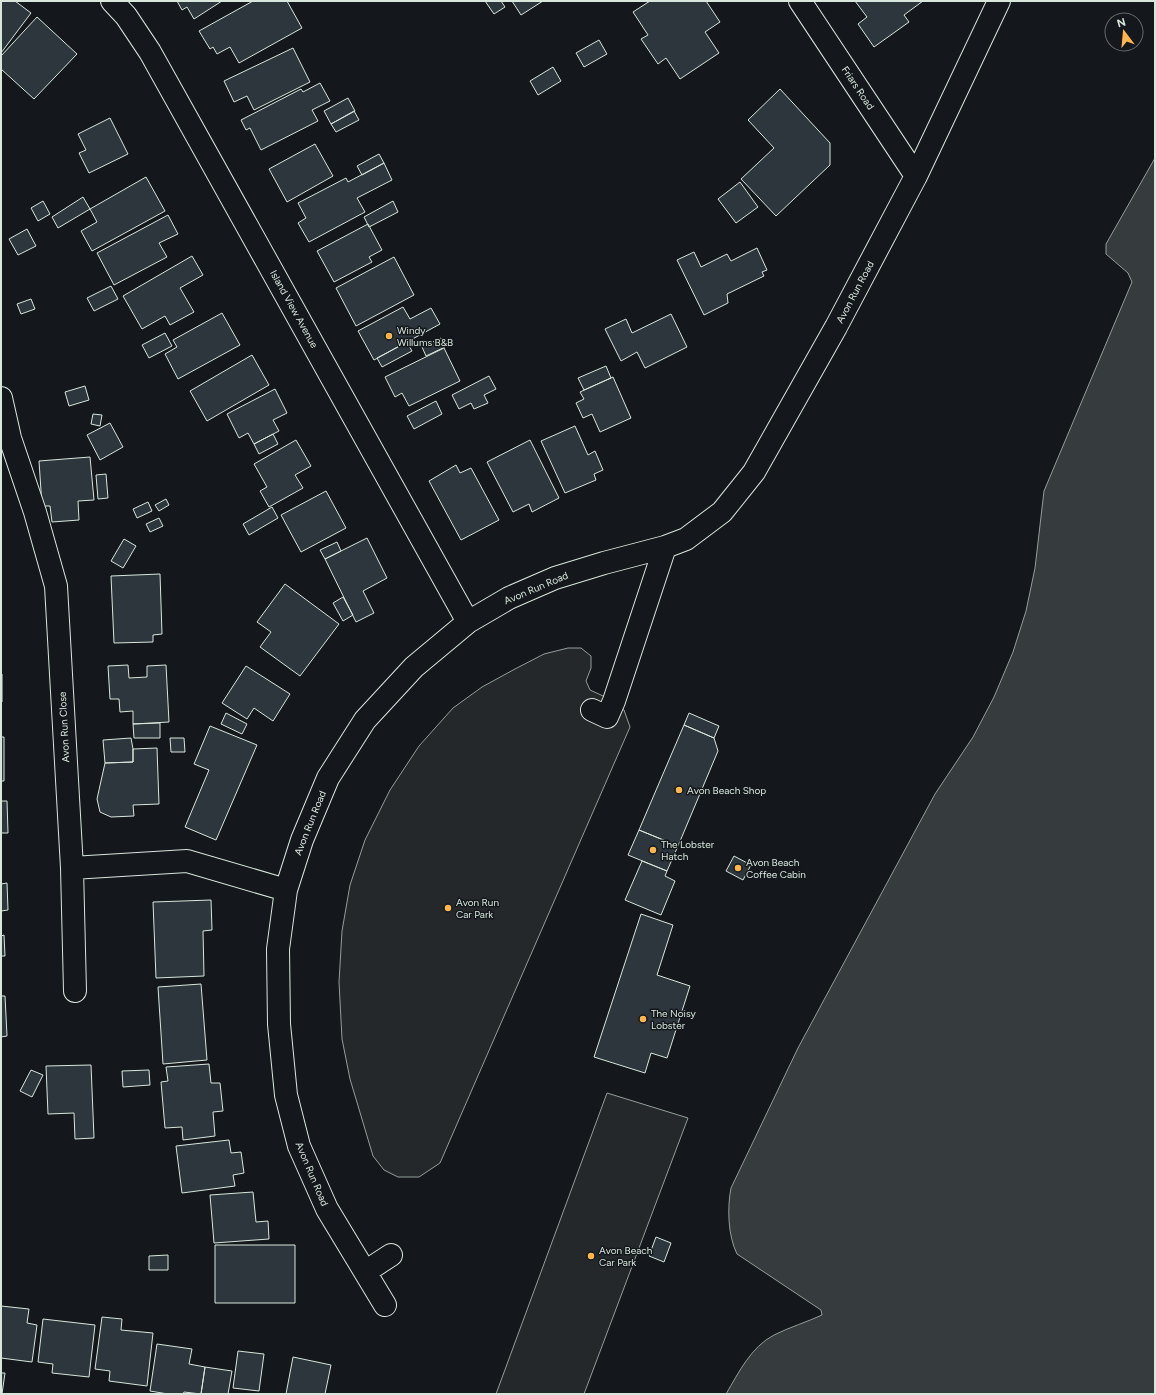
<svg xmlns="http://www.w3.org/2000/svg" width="1156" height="1395" font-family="Figtree,sans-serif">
<rect width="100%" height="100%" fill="#14181c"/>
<!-- parking -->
<path fill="#24282b" stroke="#939e99" d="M 568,648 L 581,648 L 591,656 L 591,668 L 586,681 L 590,690 L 614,701 L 624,710 L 630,727 L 440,1163 L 419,1177 L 398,1177 L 384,1170 L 373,1156 L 350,1079 L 342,1039 L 339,982 L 342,931 L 350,885 L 365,840 L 390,790 L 419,746 L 453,708 L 482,687 L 515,669 L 544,654 Z
M 607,1093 L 688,1118 L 584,1394 L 496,1394 Z"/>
<!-- water -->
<path fill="#363b3e" stroke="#939e99" d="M 1155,158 L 1155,1394 L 726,1394 C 739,1372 751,1347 774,1335 C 790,1327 807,1322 822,1315 L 821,1310 L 737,1254 C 728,1236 727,1208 731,1188 L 798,1048 L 935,794 L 973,737 L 994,697 L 1013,652 L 1026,611 L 1035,568 L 1044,491 L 1132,282 L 1128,273 L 1106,254 L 1106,244 Z"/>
<!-- building -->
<path fill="#2c363c" stroke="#d8e6dc" d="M 1,1 L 15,1 L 31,13 L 1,53 Z
M 177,1 L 222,1 L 194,19 L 187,7 L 182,10 Z
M 253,1 L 287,1 L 302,28 L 239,63 L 230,47 L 217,54 L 213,47 L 210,49 L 199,31 Z
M 485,1 L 501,1 L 505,7 L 494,14 Z
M 512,1 L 543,1 L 521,15 Z
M 650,1 L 706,1 L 720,22 L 705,32 L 719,53 L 680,79 L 666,58 L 658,64 L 641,39 L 648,35 L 633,12 Z
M 855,1 L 923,1 L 904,15 L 909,22 L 874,47 L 858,24 L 867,17 Z
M 37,17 L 77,54 L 34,99 L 1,69 L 1,56 Z
M 599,40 L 607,54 L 584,67 L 576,53 Z
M 293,48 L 310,82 L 254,110 L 247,96 L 234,102 L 224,81 Z
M 553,67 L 561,81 L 538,95 L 530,81 Z
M 320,83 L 330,101 L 312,110 L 318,121 L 261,150 L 250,128 L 246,130 L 241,120 L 301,89 L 303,92 Z
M 780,89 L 830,143 L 830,165 L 776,216 L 741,179 L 774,148 L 748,120 Z
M 348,98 L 355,111 L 331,124 L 324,111 Z
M 354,111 L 359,120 L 336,132 L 331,124 Z
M 110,118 L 128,154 L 89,173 L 79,153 L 86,150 L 78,134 Z
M 315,144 L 333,176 L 287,202 L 269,169 Z
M 379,154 L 384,163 L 362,175 L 357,166 Z
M 384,163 L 392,180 L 357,198 L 365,212 L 309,242 L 298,223 L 306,218 L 298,203 L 346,178 L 348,182 Z
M 146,177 L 165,211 L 92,251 L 81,231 L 97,222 L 90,209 Z
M 740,182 L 758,207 L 736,223 L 718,199 Z
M 83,197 L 90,209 L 58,228 L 52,217 Z
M 43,201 L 50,214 L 38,221 L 31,208 Z
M 393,201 L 398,212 L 369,227 L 364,217 Z
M 168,215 L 178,234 L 159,243 L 167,257 L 114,285 L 97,253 Z
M 368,224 L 382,250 L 369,257 L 372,262 L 334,282 L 317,251 Z
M 27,229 L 36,246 L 18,255 L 9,239 Z
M 757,248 L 767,270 L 762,272 L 764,276 L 727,294 L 728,303 L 704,315 L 677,260 L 694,252 L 701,267 L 727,254 L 731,261 Z
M 192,256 L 203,275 L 180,288 L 194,312 L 170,325 L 165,316 L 142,329 L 123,296 Z
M 394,257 L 414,295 L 356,326 L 336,288 Z
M 111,286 L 118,299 L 94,311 L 87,298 Z
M 31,299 L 35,309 L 21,314 L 17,304 Z
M 403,307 L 410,319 L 431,308 L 440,324 L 374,360 L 358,331 Z
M 222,313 L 240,345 L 178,379 L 165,354 L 177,347 L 173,340 Z
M 671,314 L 687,347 L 645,368 L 637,352 L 621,361 L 605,329 L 626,319 L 632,333 Z
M 165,333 L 172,346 L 149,358 L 142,345 Z
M 441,338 L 445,347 L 426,356 L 422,347 Z
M 407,342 L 412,351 L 382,367 L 377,358 Z
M 444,348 L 460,381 L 409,406 L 402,393 L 395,397 L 385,377 Z
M 252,355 L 269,385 L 207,421 L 190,391 Z
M 606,366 L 611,378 L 584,390 L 578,378 Z
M 489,376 L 496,389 L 484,395 L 488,403 L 474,409 L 471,403 L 459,409 L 452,395 Z
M 613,377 L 631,418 L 600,432 L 592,414 L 583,418 L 576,403 L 584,399 L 580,392 Z
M 85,386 L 89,400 L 69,406 L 65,392 Z
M 275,389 L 287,413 L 273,420 L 279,431 L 254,444 L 248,433 L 239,438 L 227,414 Z
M 436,401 L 442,414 L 414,429 L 407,416 Z
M 93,414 L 102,415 L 100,426 L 91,424 Z
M 110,423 L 123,447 L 100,460 L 87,435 Z
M 575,426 L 588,455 L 595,451 L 603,470 L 594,474 L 596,480 L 565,493 L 541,441 Z
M 273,434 L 278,444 L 259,454 L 254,444 Z
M 296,440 L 311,466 L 295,475 L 303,488 L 269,507 L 260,491 L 267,487 L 254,464 Z
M 530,440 L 559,498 L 532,512 L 529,504 L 513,512 L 487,462 Z
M 90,457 L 94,500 L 78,501 L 79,520 L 52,522 L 50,506 L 42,506 L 39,461 Z
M 456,465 L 460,473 L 471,468 L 499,520 L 461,540 L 429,481 Z
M 106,474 L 108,498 L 98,499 L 96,475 Z
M 326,491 L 346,528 L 301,552 L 281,515 Z
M 166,499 L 169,505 L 159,511 L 155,505 Z
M 148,502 L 152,511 L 137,518 L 133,509 Z
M 272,507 L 278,518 L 249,535 L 243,524 Z
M 159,518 L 163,526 L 150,532 L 146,524 Z
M 367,538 L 387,578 L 363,591 L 374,613 L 356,622 L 325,559 Z
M 124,539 L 136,546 L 123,568 L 111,561 Z
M 337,542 L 341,551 L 325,559 L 320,550 Z
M 160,574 L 162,634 L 153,635 L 153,642 L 114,643 L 111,576 Z
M 285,584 L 339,624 L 300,676 L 260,647 L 271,632 L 257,622 Z
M 343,597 L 353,615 L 343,621 L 333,603 Z
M 128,665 L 129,678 L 147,677 L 147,666 L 166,665 L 169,722 L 133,724 L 133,711 L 120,712 L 119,699 L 110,699 L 108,666 Z
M 246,666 L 290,694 L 273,721 L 254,708 L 247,719 L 222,703 Z
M 1,674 L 2,674 L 2,702 L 1,702 Z
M 226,713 L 247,724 L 242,734 L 221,724 Z
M 689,713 L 719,726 L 714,738 L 684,725 Z
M 160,723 L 160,738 L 134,738 L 133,724 Z
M 684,725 L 714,738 L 718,751 L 678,846 L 639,830 Z
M 210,726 L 257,745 L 216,840 L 185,827 L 209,770 L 194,764 Z
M 1,737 L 4,737 L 4,781 L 1,781 Z
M 131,738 L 133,749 L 133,762 L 105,763 L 103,740 Z
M 170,738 L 184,738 L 185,752 L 171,752 Z
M 157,748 L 159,804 L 133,805 L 134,816 L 111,817 L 100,812 L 97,799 L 105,763 L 133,762 L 133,749 Z
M 1,801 L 7,801 L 8,833 L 1,833 Z
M 639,830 L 678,846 L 667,871 L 628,855 Z
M 734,856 L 751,865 L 743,880 L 726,871 Z
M 642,861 L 667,871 L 665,876 L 675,881 L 661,915 L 625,900 Z
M 7,883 L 8,910 L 1,911 L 1,884 Z
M 211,900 L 212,930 L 203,931 L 204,976 L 156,978 L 153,902 Z
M 641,914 L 673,925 L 657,975 L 690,986 L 667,1058 L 651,1053 L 645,1073 L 594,1057 Z
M 4,935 L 5,956 L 1,956 L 1,936 Z
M 201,984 L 207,1060 L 163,1064 L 158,987 Z
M 1,996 L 5,996 L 7,1036 L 1,1037 Z
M 209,1064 L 211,1083 L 220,1083 L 223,1111 L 213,1112 L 215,1136 L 183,1140 L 182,1127 L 165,1128 L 161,1082 L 168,1081 L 166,1067 Z
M 91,1065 L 94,1138 L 75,1139 L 74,1113 L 48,1114 L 46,1066 Z
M 31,1070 L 43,1075 L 32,1097 L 20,1091 Z
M 149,1070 L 150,1085 L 123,1087 L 122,1071 Z
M 229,1140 L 231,1153 L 241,1152 L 244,1173 L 233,1175 L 235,1186 L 182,1193 L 176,1146 Z
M 253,1192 L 256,1222 L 268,1221 L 269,1239 L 214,1243 L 210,1195 Z
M 656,1237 L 671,1243 L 664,1262 L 649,1256 Z
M 215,1245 L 295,1245 L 295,1303 L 215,1303 Z
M 168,1255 L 168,1270 L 149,1270 L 149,1256 Z
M 1,1306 L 29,1309 L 27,1323 L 37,1325 L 32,1362 L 1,1358 Z
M 102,1317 L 122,1319 L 121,1330 L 153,1333 L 147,1386 L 109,1381 L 110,1371 L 95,1369 Z
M 43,1319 L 95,1325 L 89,1377 L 52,1373 L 53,1364 L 38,1362 Z
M 157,1344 L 192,1349 L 189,1364 L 205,1367 L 201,1394 L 184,1392 L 183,1394 L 168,1394 L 150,1391 Z
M 238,1351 L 264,1354 L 259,1391 L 233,1388 Z
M 293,1357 L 331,1365 L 325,1394 L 286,1394 Z
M 205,1367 L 232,1371 L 228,1394 L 201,1394 Z
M 1,1373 L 5,1373 L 2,1394 L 1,1394 Z"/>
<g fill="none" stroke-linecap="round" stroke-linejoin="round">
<defs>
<path id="minor" d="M 112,1 L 126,16 L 150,52 L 468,622
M 800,1 L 916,176
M 1,398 L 10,438 L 35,512 L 56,586 L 72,868 L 75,991
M 592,710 L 607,717 L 614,701 L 665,547
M 72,868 L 187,861 L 286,890
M 365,1272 L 391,1255
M 385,1305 L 327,1209 L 299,1146 L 286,1095 L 279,1024 L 278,949 L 286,890 L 302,840 L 328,778 L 365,720 L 414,667 L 468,622 L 509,598 L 555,578 L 604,563 L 665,547 L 686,539 L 722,512 L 754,472 L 836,327 L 916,176 L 999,1"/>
</defs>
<!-- minor casing -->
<use href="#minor" stroke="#d8e6dc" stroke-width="24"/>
<!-- minor -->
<use href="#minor" stroke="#14181c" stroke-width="22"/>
</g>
<!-- markers -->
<g fill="#ffb74d" stroke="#14181c" stroke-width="1.5">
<circle cx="389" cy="336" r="4"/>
<circle cx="679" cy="790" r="4"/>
<circle cx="653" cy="850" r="4"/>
<circle cx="738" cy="868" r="4"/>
<circle cx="448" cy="908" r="4"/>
<circle cx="643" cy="1019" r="4"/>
<circle cx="591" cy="1256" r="4"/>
</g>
<g text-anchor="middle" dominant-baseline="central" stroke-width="3" stroke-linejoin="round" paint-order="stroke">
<!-- street labels -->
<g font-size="10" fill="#d8e6dc" stroke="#14181c">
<text transform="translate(858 88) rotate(56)">Friars Road</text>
<text transform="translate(855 292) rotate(-62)">Avon Run Road</text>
<text transform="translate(294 309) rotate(61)">Island View Avenue</text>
<text transform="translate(536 588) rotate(-23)">Avon Run Road</text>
<text transform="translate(64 727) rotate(-93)">Avon Run Close</text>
<text transform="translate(310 823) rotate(-68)">Avon Run Road</text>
<text transform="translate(312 1174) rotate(67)">Avon Run Road</text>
</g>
<!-- poi labels -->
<g font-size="10" fill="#d8e6dc" stroke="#14181c" text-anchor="start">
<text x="397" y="330">Windy<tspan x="397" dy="12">Willums B&amp;B</tspan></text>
<text x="687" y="790">Avon Beach Shop</text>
<text x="661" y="844">The Lobster<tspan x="661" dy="12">Hatch</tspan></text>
<text x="746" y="862">Avon Beach<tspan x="746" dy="12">Coffee Cabin</tspan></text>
<text x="456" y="902">Avon Run<tspan x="456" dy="12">Car Park</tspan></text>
<text x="651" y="1013">The Noisy<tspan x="651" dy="12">Lobster</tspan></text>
<text x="599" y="1250">Avon Beach<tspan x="599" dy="12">Car Park</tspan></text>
</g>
</g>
<!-- border -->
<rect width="1156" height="1395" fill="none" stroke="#d8e6dc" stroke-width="4"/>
<!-- north arrow -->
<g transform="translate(1124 32) rotate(344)"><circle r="19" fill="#14181c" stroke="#626a69"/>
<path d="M0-3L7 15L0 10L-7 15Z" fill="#ffb74d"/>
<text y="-6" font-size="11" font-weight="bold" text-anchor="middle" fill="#d8e6dc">N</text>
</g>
</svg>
